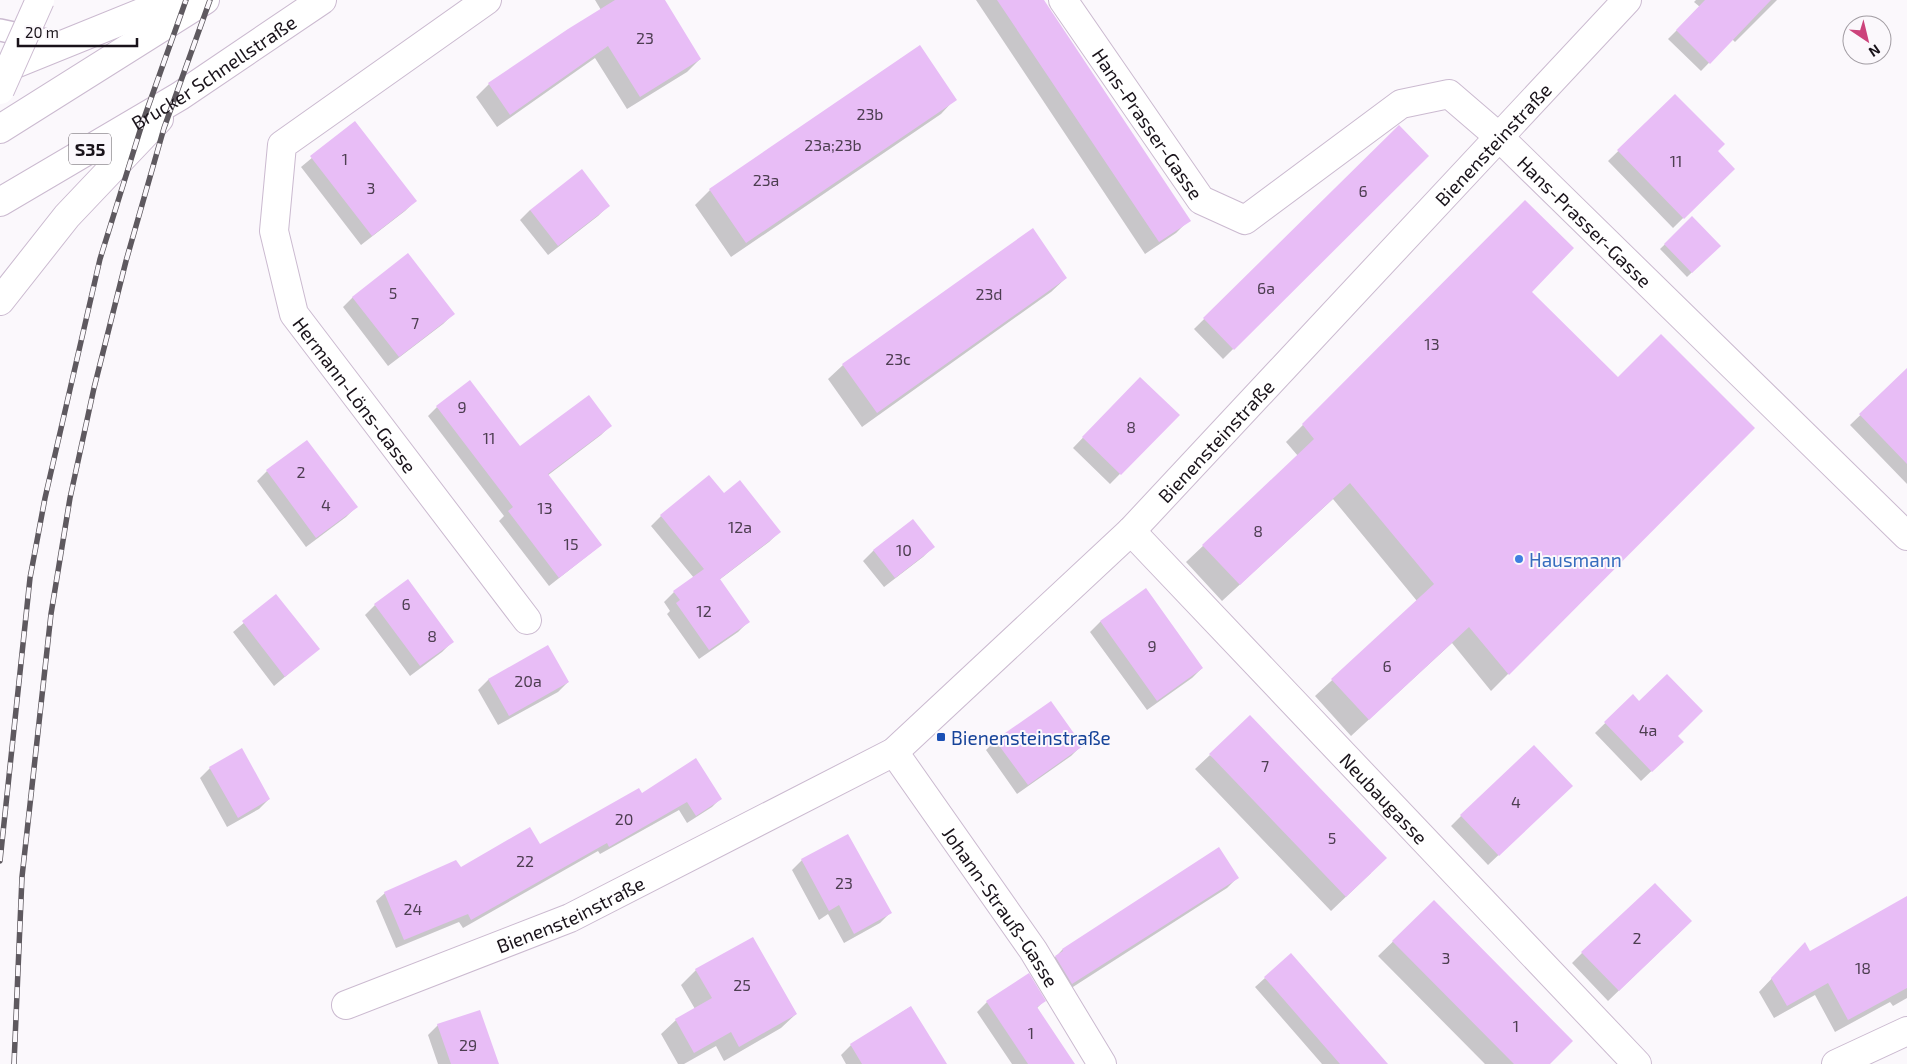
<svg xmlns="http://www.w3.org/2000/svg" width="1907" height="1064" font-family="'Exo 2',sans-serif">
<rect width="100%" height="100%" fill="#fbf8fc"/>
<!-- shadow -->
<path fill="#0003" d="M 595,0 L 663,0 L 700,59 L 687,72 L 627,109 L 595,58 L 497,127 L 476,97 L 489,84 L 601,10 Z
M 976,0 L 1042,0 L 1189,220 L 1176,233 L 1145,254 Z
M 1696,0 L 1777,0 L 1735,42 L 1732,39 L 1701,71 L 1668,39 L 1700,7 L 1694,2 Z
M 1675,96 L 1716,151 L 1733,169 L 1673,228 L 1608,161 Z
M 955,99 L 941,114 L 731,257 L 695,205 L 710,190 Z
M 355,122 L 415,201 L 405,211 L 361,245 L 301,167 Z
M 1399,127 L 1427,156 L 1223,359 L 1194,329 Z
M 1525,202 L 1530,292 L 1618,379 L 1754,428 L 1491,691 L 1452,643 L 1351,736 L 1315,696 L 1417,601 L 1333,499 L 1222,601 L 1186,562 L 1298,456 L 1286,442 Z
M 608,206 L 598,216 L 548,255 L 520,220 L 530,210 Z
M 1692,218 L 1719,246 L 1687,277 L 1660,249 Z
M 1066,278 L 1051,292 L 862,427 L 828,379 L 843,365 Z
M 353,297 L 453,314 L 443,324 L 388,366 L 343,307 Z
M 1902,375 L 1907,381 L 1907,484 L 1850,425 Z
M 1140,378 L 1178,415 L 1110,484 L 1073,448 Z
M 437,407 L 520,448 L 610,426 L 601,435 L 547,476 L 601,545 L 549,586 L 499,521 L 504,516 L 428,416 Z
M 267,471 L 356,507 L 346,517 L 306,547 L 257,481 Z
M 661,516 L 779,532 L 769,542 L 719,580 L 748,622 L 738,632 L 699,659 L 667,614 L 670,611 L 664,602 L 674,592 L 694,578 L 651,526 Z
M 913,521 L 933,547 L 923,557 L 884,587 L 863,561 L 873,551 Z
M 1145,590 L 1202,668 L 1192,678 L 1147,710 L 1090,632 L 1100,622 Z
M 276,596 L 318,649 L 274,686 L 233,632 Z
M 375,605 L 452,642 L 442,652 L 410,676 L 365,615 Z
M 547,647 L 568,682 L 558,692 L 498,725 L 478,690 L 488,680 Z
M 1633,696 L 1682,742 L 1641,781 L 1595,733 Z
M 996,740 L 1081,746 L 1071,756 L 1017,794 L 986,750 Z
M 241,750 L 269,799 L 259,809 L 227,827 L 200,778 L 210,768 Z
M 1210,755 L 1371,873 L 1331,911 L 1195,769 Z
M 641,795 L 720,799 L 712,807 L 687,823 L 679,810 L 600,854 L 598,851 L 463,928 L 459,922 L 396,948 L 376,901 L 385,893 L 540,846 Z
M 1561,796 L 1488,865 L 1451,826 L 1461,816 Z
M 1219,849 L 1237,878 L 1227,888 L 1062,994 L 1046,967 L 1062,950 Z
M 802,860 L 890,913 L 880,923 L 844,943 L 828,914 L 819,920 L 792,870 Z
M 1907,898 L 1907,998 L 1893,1006 L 1890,1002 L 1835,1032 L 1815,995 L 1774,1018 L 1759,992 L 1792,957 L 1809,953 Z
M 1434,902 L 1549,1064 L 1485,1064 L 1378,956 Z
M 1681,931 L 1608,1001 L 1572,963 L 1582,953 Z
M 696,970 L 796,1014 L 781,1028 L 724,1061 L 716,1046 L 684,1064 L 678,1064 L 661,1034 L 676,1020 L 695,1009 L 681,985 Z
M 1265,978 L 1386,1064 L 1322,1064 L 1255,987 Z
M 1044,1001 L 1037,1008 L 1073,1064 L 1012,1064 L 977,1012 L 987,1002 Z
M 910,1007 L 946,1064 L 846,1064 L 841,1055 L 851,1045 Z
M 438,1025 L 497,1064 L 438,1064 L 428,1035 Z"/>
<!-- building -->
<path fill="#e8bdf6" d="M 615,0 L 665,0 L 701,59 L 640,97 L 608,46 L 510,115 L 488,83 L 568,29 Z
M 997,0 L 1044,0 L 1191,221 L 1159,242 Z
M 1705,0 L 1771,0 L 1710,64 L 1676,30 Z
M 920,45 L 957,100 L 746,243 L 709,189 Z
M 1675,94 L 1725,144 L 1718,151 L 1735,169 L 1684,219 L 1617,150 Z
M 355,121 L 417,201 L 372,236 L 310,156 Z
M 1399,125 L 1429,156 L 1234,350 L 1203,318 Z
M 582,169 L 610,206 L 558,246 L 530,210 Z
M 1525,200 L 1574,248 L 1532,292 L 1618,377 L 1661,334 L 1755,428 L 1509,675 L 1469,627 L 1369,720 L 1331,679 L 1434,584 L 1350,483 L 1240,585 L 1202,545 L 1314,439 L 1302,424 Z
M 1692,216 L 1721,246 L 1692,273 L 1664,244 Z
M 1033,228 L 1067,278 L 877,413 L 842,364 Z
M 408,253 L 455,314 L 399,357 L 352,297 Z
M 1907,368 L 1907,464 L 1859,414 Z
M 1140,377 L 1180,415 L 1121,475 L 1082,437 Z
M 470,380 L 520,446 L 589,395 L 612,426 L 548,474 L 602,545 L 559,578 L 508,511 L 513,507 L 436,406 Z
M 307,440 L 358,507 L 316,538 L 266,470 Z
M 709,475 L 724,493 L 740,480 L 781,532 L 720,579 L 750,622 L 709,650 L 676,603 L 680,600 L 673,591 L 704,569 L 660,515 Z
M 913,519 L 935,547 L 895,578 L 873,550 Z
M 408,579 L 454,642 L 420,666 L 374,604 Z
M 1146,588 L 1203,668 L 1157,701 L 1100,621 Z
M 276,594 L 320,649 L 285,677 L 242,621 Z
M 548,645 L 569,682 L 509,716 L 488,679 Z
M 1667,674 L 1703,711 L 1678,736 L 1684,742 L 1652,772 L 1604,722 L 1633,694 L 1639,701 Z
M 1051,701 L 1083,746 L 1028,785 L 995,740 Z
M 1250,715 L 1387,858 L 1346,897 L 1209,754 Z
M 1534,745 L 1573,786 L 1499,856 L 1460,815 Z
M 242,748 L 270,799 L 238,818 L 209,767 Z
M 696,758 L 722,799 L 696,816 L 687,802 L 609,847 L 607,843 L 471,920 L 468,914 L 404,940 L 384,892 L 456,860 L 461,867 L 530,827 L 540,844 L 639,788 L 642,793 Z
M 848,834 L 892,913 L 854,934 L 839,905 L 829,911 L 801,859 Z
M 1219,847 L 1239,878 L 1072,984 L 1055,956 L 1063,951 L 1062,949 Z
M 1655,883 L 1692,921 L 1619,991 L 1581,952 Z
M 1907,896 L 1907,988 L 1848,1020 L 1828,983 L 1787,1006 L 1771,978 L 1805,942 L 1810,951 Z
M 1434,900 L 1573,1041 L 1550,1064 L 1514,1064 L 1392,941 Z
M 753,937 L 797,1014 L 739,1047 L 731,1032 L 694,1053 L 675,1019 L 712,998 L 695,969 Z
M 1291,953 L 1388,1064 L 1340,1064 L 1264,977 Z
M 1029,973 L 1046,1001 L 1037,1007 L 1075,1064 L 1028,1064 L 986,1001 Z
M 911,1006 L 947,1064 L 862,1064 L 850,1044 Z
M 480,1010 L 499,1064 L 451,1064 L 437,1024 Z"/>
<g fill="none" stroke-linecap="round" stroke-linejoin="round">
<defs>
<path id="lane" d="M 0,30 L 65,44"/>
<g id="street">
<path id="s1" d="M 487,0 L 282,145 L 274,231 L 294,314 L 527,620"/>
<path id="s2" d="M 1063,0 L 1201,200 L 1245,220 L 1401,104 L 1449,94 L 1499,137 L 1907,536"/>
<path id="s3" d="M 1131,531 L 1637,1064"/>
<path id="s4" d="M 894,752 L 1033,950 L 1102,1064"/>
<path id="s5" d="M 346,1005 L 570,918 L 894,752 L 1131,531 L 1627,0"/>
<path d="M 1836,1064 L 1907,1031"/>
</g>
<g id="highway">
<path d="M 0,70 L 173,0"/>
<path d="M 0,129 L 205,0"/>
<path id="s6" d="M 0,202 L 180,96 L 322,0"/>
<path d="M 0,301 L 67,216 L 159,119"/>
</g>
</defs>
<!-- lane casing -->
<use href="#lane" stroke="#cbbad0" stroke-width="24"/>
<!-- street casing -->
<use href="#street" stroke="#cbbad0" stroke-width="30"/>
<!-- highway casing -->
<use href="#highway" stroke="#cbbad0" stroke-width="30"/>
<!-- lane -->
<use href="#lane" stroke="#fff" stroke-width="21"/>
<!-- street -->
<use href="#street" stroke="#fff" stroke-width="28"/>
<!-- highway -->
<use href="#highway" stroke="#fff" stroke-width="28"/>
<defs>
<path id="rail" d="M 0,861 L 30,578 L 45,498 L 100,259 L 143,121 L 186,0
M 14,1064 L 22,877 L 51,614 L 70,498 L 94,388 L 126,261 L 164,128 L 210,0"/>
</defs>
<!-- rail casing -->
<use href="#rail" stroke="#5e595f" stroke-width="5.5"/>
<!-- rail -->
<use href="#rail" stroke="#fbf8fc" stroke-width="4" stroke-dasharray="11" stroke-linecap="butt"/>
<defs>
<path id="highway-bridge" d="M 0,90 L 40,0"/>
</defs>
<!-- highway-bridge casing -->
<use href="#highway-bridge" stroke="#cbbad0" stroke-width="30" stroke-linecap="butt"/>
<!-- highway-bridge -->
<use href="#highway-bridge" stroke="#fff" stroke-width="28"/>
</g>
<!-- markers -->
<circle fill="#3f7fe0" stroke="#fbf8fc" stroke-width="2" cx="1519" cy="559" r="5"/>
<rect fill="#1a4fb4" stroke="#fbf8fc" stroke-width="2" x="936" y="732" width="10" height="10" rx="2.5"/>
<g text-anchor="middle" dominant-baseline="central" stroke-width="4" stroke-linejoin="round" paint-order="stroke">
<!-- number labels -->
<g font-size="16" fill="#4d3e51">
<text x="645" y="37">23</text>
<text x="870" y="113">23b</text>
<text x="833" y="144">23a;23b</text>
<text x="345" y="158">1</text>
<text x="1676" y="160">11</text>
<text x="766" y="179">23a</text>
<text x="371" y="187">3</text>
<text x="1363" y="190">6</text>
<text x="1266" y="287">6a</text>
<text x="393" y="292">5</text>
<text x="989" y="293">23d</text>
<text x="415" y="322">7</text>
<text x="1432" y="343">13</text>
<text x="898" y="358">23c</text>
<text x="462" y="406">9</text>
<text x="1131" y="426">8</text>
<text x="489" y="437">11</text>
<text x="301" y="471">2</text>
<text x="326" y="504">4</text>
<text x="545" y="507">13</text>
<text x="740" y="526">12a</text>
<text x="1258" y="530">8</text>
<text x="571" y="543">15</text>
<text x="904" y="549">10</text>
<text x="406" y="603">6</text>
<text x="704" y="610">12</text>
<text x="432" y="635">8</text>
<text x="1152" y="645">9</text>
<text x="1387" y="665">6</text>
<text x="528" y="680">20a</text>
<text x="1648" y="729">4a</text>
<text x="1265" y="765">7</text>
<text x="1516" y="801">4</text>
<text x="624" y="818">20</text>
<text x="1332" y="837">5</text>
<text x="525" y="860">22</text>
<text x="844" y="882">23</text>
<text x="413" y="908">24</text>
<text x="1637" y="937">2</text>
<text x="1446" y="957">3</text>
<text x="1863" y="967">18</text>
<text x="742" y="984">25</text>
<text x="1516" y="1025">1</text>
<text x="1031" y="1032">1</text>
<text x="468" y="1044">29</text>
</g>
<!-- shield labels -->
<rect fill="#fbf8fc" stroke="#5d585e" stroke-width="1" x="69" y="133.5" width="42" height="31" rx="4"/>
<g font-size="18" font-weight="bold" fill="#19131a">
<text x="90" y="149">S35</text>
</g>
<!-- street labels -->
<g font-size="19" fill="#19131a" stroke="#fbf8fc">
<text stroke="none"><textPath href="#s6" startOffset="250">Brucker Schnellstraße</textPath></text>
<text stroke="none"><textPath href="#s2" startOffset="150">Hans-Prasser-Gasse</textPath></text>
<text stroke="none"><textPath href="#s5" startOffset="1458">Bienensteinstraße</textPath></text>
<text stroke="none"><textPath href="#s2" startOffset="721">Hans-Prasser-Gasse</textPath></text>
<text stroke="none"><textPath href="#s1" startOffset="524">Hermann-Löns-Gasse</textPath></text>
<text stroke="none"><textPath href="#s5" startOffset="1052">Bienensteinstraße</textPath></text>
<text stroke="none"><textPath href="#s3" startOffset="368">Neubaugasse</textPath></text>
<text stroke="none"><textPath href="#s4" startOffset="188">Johann-Strauß-Gasse</textPath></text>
<text stroke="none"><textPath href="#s5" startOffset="242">Bienensteinstraße</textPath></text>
</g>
<!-- shop labels -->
<g font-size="19" fill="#366cbe" stroke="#fbf8fc" text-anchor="start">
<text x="1529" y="559">Hausmann</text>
</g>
<!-- transit labels -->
<g font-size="19" fill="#164399" stroke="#fbf8fc" text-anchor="start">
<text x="951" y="737">Bienensteinstraße</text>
</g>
</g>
<!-- north arrow -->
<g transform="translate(1867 40) rotate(145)"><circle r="24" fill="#fbf8fc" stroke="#a19ca2"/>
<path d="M0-4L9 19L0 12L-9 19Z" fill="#cc437b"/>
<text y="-8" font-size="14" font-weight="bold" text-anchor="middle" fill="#19131a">N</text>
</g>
<!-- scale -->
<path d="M18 38v8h119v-8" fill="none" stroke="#19131a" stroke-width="2.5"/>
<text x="25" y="38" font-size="15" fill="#19131a" stroke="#fbf8fc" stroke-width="4" paint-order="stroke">20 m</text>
</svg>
